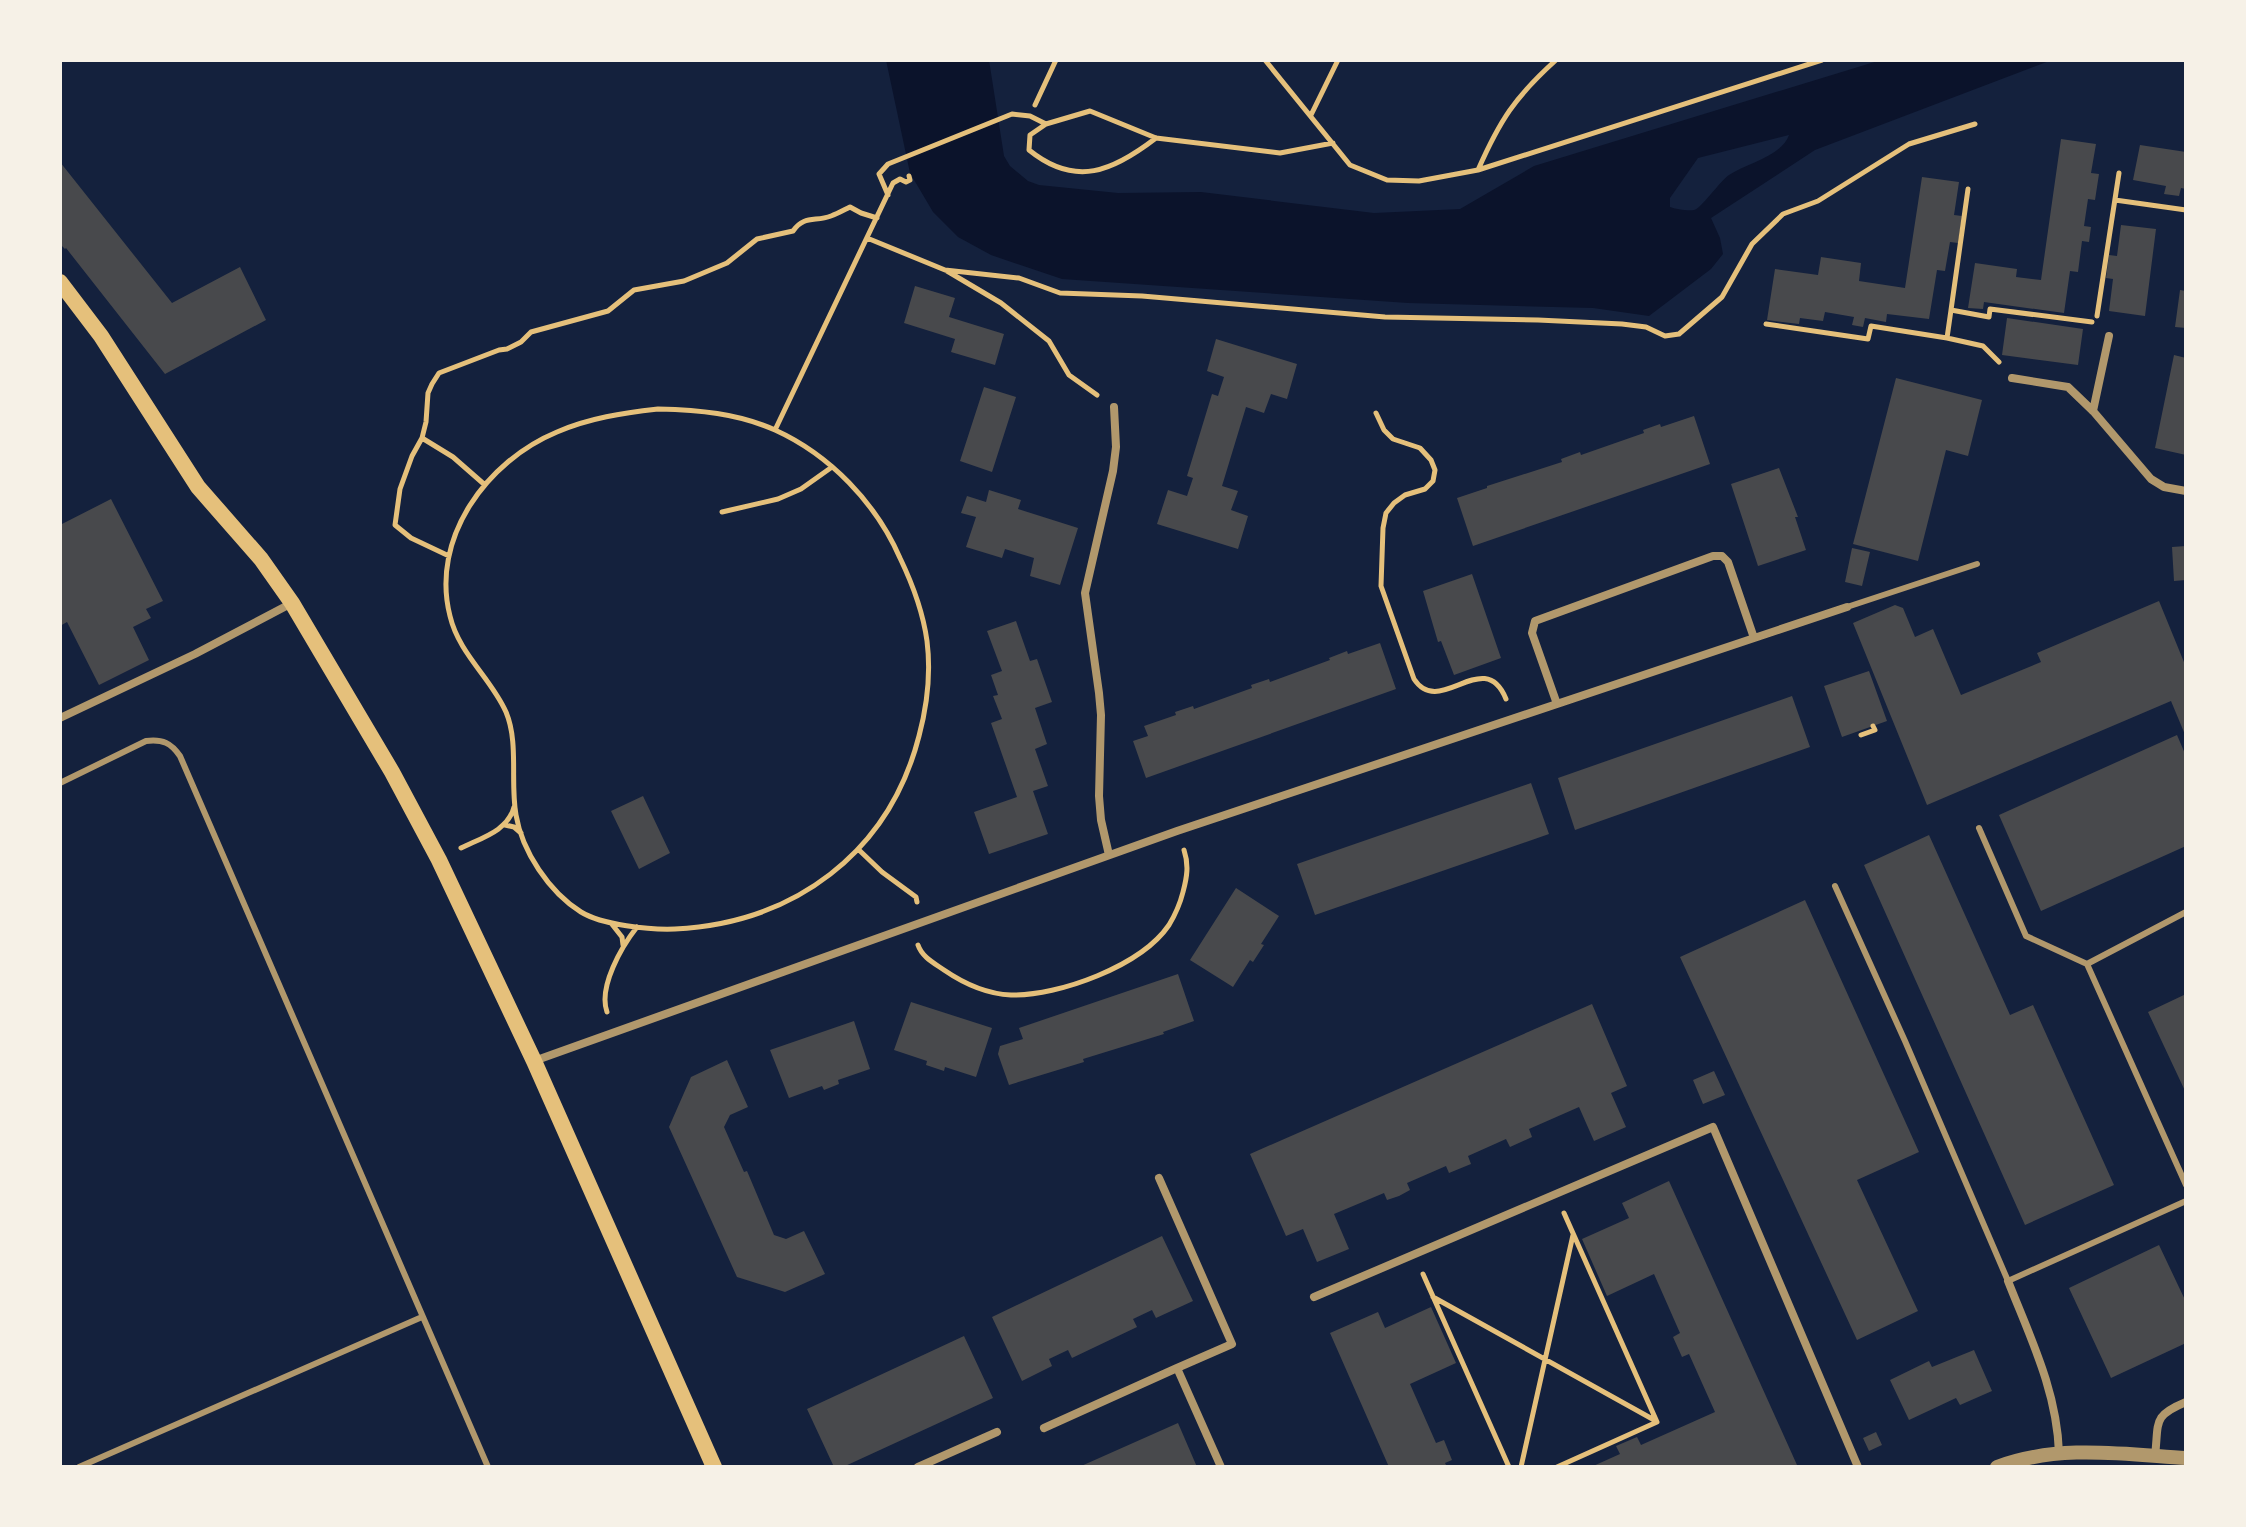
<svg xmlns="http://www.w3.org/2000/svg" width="2246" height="1527" font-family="'Source Sans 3',sans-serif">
<rect width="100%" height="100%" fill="#14213d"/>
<!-- water -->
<path fill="#0b132b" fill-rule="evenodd" d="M 886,60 L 989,60 L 1004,156 L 1010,166 L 1028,181 L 1039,185 L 1118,193 L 1201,192 L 1374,213 L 1460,209 L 1534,166 L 1881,60 L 2052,60 L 1815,150 L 1711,218 L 1720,238 L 1723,254 L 1711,269 L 1649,316 L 1593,308 L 1408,303 L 1062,279 L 991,255 L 958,237 L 933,212 L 910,173 ZM 1789,135 C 1781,157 1747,163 1729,175 C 1719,182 1701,209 1694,210 C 1688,211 1675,209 1670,207 L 1670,198 L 1698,158 Z"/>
<!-- building -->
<path fill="#48494c" d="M 2061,139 L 2096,144 L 2091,173 L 2099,174 L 2095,200 L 2088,199 L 2084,226 L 2091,227 L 2089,242 L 2082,241 L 2078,272 L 2070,271 L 2064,313 L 1984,302 L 1983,309 L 1968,308 L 1975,263 L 2017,269 L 2016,277 L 2041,280 Z
M 2140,145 L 2186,152 L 2186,189 L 2181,188 L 2179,196 L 2164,194 L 2166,186 L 2133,180 Z
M 60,162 L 172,303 L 240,267 L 266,320 L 165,374 L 66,248 L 65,249 L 60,244 Z
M 1922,177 L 1959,182 L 1954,215 L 1962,216 L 1958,243 L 1950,242 L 1945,271 L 1937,270 L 1929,319 L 1887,314 L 1886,322 L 1865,318 L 1863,327 L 1852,325 L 1854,317 L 1825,312 L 1823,321 L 1800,318 L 1799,324 L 1767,320 L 1775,269 L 1818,275 L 1821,257 L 1861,263 L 1859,281 L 1905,288 Z
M 2121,225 L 2156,229 L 2145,316 L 2109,311 L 2113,279 L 2106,278 L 2109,255 L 2117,256 Z
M 915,286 L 955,298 L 949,317 L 1004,334 L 995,365 L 951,352 L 955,339 L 904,323 Z
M 2180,290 L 2186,291 L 2186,328 L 2175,327 Z
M 2007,318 L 2083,329 L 2078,365 L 2002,355 Z
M 1216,339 L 1297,364 L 1287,399 L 1271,394 L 1264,413 L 1246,407 L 1222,486 L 1238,491 L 1231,510 L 1248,516 L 1238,549 L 1157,524 L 1168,490 L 1187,496 L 1193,478 L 1187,476 L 1212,394 L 1218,396 L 1224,377 L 1207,371 Z
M 2174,355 L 2186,358 L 2186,455 L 2155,448 Z
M 1896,378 L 1982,400 L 1968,456 L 1946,450 L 1918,561 L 1853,544 Z
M 984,387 L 1016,397 L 992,472 L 960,461 Z
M 1694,416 L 1710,464 L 1473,546 L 1457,498 L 1487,488 L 1487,486 L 1562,462 L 1561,459 L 1580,452 L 1581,455 L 1644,433 L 1643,430 L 1660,424 L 1661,427 Z
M 1779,468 L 1798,517 L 1795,517 L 1806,550 L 1758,566 L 1731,484 Z
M 989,490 L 1021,500 L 1018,509 L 1078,528 L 1060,585 L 1030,576 L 1034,558 L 1005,549 L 1002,558 L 966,547 L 976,517 L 961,513 L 967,496 L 986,502 Z
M 111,499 L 163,601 L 146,609 L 151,618 L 133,627 L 149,660 L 99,685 L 67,622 L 60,626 L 60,525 Z
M 2186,546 L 2186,580 L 2174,581 L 2172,547 Z
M 1852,548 L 1870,552 L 1862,586 L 1845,582 Z
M 1472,574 L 1501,658 L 1454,675 L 1441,641 L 1438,642 L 1423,591 Z
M 2159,601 L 2186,667 L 2186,737 L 2171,701 L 1927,805 L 1853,623 L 1895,605 L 1903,608 L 1915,637 L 1933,629 L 1961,695 L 2041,662 L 2037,653 Z
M 1016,621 L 1030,661 L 1037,659 L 1052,702 L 1035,708 L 1047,744 L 1035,749 L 1048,786 L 1033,791 L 1048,834 L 989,854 L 974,812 L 1017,797 L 991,723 L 1002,719 L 993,696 L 998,695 L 991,675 L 1002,671 L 987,631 Z
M 1380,643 L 1396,689 L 1146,778 L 1133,741 L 1148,736 L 1144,726 L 1176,715 L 1175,712 L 1193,706 L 1194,709 L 1252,688 L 1251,685 L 1269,679 L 1270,682 L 1330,660 L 1329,658 L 1347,651 L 1348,654 Z
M 1869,671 L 1887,721 L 1842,737 L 1824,686 Z
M 1792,696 L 1810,747 L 1575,830 L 1558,778 Z
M 2177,735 L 2186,756 L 2186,846 L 2041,911 L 1999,815 Z
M 1531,783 L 1549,834 L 1315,915 L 1297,864 Z
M 643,796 L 670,853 L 639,869 L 611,811 Z
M 1929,835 L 2010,1015 L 2033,1005 L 2114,1185 L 2025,1225 L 1864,865 Z
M 1236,888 L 1279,916 L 1261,944 L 1264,945 L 1253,962 L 1250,960 L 1233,987 L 1190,960 Z
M 1805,900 L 1919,1152 L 1857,1180 L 1918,1311 L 1857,1340 L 1680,957 Z
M 1178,974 L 1194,1021 L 1163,1032 L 1164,1034 L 1083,1059 L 1084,1062 L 1009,1085 L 998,1054 L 1000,1046 L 1023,1039 L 1019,1028 Z
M 2186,994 L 2186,1093 L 2148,1012 Z
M 911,1002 L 992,1028 L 976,1077 L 945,1067 L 944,1071 L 926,1065 L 927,1061 L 894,1050 Z
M 1592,1004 L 1627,1086 L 1611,1093 L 1626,1127 L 1594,1141 L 1579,1107 L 1529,1129 L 1532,1137 L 1510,1147 L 1506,1139 L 1468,1156 L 1471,1164 L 1449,1173 L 1446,1166 L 1407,1183 L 1410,1190 L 1399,1196 L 1387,1200 L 1384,1193 L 1334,1214 L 1349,1249 L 1317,1262 L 1303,1229 L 1286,1236 L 1250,1154 Z
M 854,1021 L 870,1069 L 838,1080 L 839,1084 L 824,1090 L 822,1086 L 789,1098 L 770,1050 Z
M 727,1060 L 748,1107 L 730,1115 L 724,1127 L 744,1172 L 747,1171 L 774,1235 L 786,1239 L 804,1231 L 825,1274 L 785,1292 L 737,1277 L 669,1127 L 691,1077 Z
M 1714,1071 L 1725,1095 L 1703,1104 L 1693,1080 Z
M 1669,1181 L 1797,1465 L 1793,1467 L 1591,1467 L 1620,1454 L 1616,1446 L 1637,1437 L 1641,1445 L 1715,1412 L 1689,1354 L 1682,1357 L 1673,1337 L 1680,1333 L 1654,1274 L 1607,1296 L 1582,1239 L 1629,1218 L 1622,1203 Z
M 1162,1236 L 1193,1301 L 1156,1318 L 1152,1310 L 1133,1319 L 1137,1327 L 1072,1358 L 1068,1350 L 1049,1359 L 1052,1366 L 1022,1381 L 992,1317 Z
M 2159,1245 L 2186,1302 L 2186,1343 L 2111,1378 L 2069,1288 Z
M 1431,1307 L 1456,1363 L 1410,1384 L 1436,1443 L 1444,1440 L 1452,1460 L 1445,1463 L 1447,1467 L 1389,1467 L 1330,1333 L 1378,1312 L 1385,1328 Z
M 964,1336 L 993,1398 L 843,1467 L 834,1467 L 807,1409 Z
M 1974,1350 L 1992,1391 L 1960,1405 L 1956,1398 L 1909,1420 L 1890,1380 L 1929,1361 L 1932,1367 Z
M 1178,1423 L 1197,1467 L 1079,1467 Z
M 1876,1432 L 1882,1445 L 1869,1451 L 1863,1438 Z"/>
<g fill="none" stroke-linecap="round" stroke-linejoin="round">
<!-- path -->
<path stroke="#e5c07b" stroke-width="5" d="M 1265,60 L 1350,165 L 1387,180 L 1419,181 L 1478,170 L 1822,60
M 1035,105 L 1056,60
M 1311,115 L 1338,60
M 1156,138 C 1113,171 1076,188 1029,150 L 1030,135 L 1046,124 L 1090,111 L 1156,138 L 1280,153 L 1333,143
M 1478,170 C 1500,120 1515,97 1556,60
M 1968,189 L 1951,310 L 1989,317 L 1990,309 L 2092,322
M 888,195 L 879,174 L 888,164 L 1012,114 L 1030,116 L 1046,124
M 2115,200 L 2186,210
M 867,238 L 945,270 L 1019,278 L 1060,293 L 1142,296 L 1385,317 L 1538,320 L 1622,324 L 1646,327 L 1665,336 L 1679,334 L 1722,297 L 1752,244 L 1783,214 L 1818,201 L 1909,144 L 1975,124
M 947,271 L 1001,303 L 1049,341 L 1069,375 L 1097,395
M 1951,310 L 1947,338 L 1983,346 L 1999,362
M 2097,316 L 2119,173
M 1766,324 L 1868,339 L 1871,326 L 1947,338
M 658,409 C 698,410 737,413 775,430 C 830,455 876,503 900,558 C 913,585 923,612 927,641 C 931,673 927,706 919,736 C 889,853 794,923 675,929 C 650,930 602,925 581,912 C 549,892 522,851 516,815 C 510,782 519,743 506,712 C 491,678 459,654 450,616 C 430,538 487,461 557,432 C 589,418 623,413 658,409 Z
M 1376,413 L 1384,430 L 1393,439 L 1420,448 L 1431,460 L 1435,470 L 1433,481 L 1425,489 L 1405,495 L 1394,503 L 1386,513 L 1383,528 L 1381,586 L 1414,679 C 1440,719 1484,645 1506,699
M 775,430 L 893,183 L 900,179 L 906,182 L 910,180 L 909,176
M 422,438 L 453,457 L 485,485
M 722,512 L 778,499 L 801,489 L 832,467
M 449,556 L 411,538 L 395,525 L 400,489 L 412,456 L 422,438 L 426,422 L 428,393 L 432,384 L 439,373 L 499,350 L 507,349 L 521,342 L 531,332 L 608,311 L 634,290 L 684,281 L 727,263 L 757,239 L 793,231 C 804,215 815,222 831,216 C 837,214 844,210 850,207 L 861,213 L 877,218
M 1861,735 L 1875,730 L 1873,726
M 505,825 L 514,827 L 521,833
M 461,848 C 481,838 508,831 514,807
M 859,850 L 882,872 L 916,897 L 917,902
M 611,923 L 622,937 L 623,945
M 918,945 C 922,957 934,963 944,970 C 963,983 987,994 1011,995 C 1059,996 1141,966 1169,925 C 1175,915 1180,904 1183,892 C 1187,877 1189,865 1184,850
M 607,1012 C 598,987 622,946 637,927
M 1423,1274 L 1509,1467
M 1433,1297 L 1656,1421
M 1521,1467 L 1573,1235
M 1557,1467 L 1657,1422 L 1564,1213"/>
<!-- service -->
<path stroke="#b1986c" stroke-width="6" d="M 1847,607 L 1977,564
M 60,783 L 146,741 C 163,739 171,743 180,756 L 488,1467
M 1979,828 L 2026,936 L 2087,964 L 2186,1185
M 1835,886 L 1905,1041 L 2008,1281 L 2186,1201
M 2087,964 L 2186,912
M 79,1467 L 422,1317"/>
<!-- minor -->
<path stroke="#b1986c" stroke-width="8" d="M 2012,378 L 2068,387 L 2093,411 L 2151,479 L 2164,487 L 2186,491
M 2093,411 L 2109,336
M 1557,704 L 1532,633 L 1535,621 L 1713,556 L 1722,556 L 1728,562 L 1754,638
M 60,718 L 195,654 L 292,603
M 1109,855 L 1101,820 L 1099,796 L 1101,715 L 1099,693 L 1085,593 L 1113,471 L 1116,447 L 1114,407
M 534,1061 L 1177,831 L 1847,607
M 1159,1178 L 1232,1344 L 1177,1368
M 2008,1281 C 2030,1337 2057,1391 2059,1453
M 1314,1297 L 1713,1127 L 1858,1467
M 1044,1428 L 1177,1368 L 1221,1467
M 2155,1456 C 2159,1422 2152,1416 2186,1402
M 918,1467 L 997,1432"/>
<!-- tertiary -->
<path stroke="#b1986c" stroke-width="14" d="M 1997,1467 C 2058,1444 2123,1454 2186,1458"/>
<!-- secondary -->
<path stroke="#e5c07b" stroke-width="16" d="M 60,282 L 101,336 L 198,487 L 261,559 L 292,603 L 392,772 L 439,860 L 534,1061 L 714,1467"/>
</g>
<!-- border -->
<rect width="2246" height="1527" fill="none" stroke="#f6f1e7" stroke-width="124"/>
</svg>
